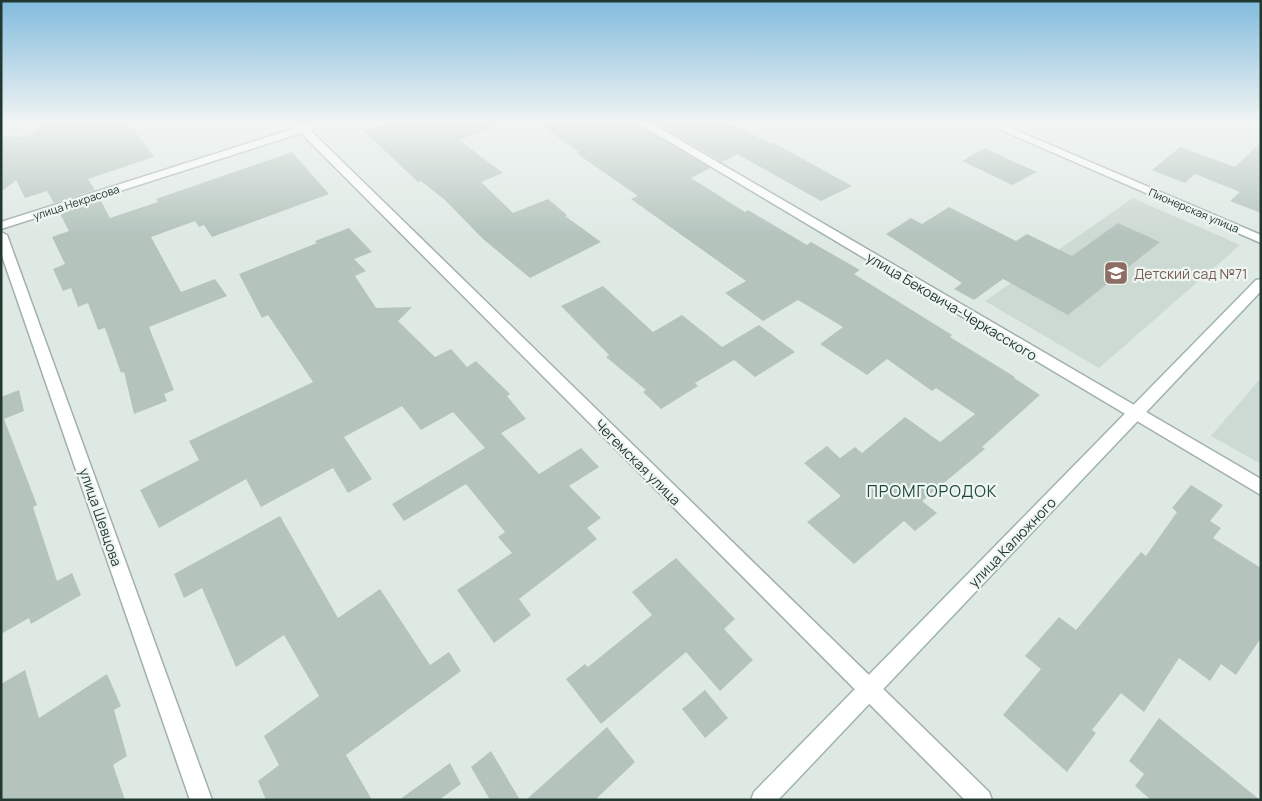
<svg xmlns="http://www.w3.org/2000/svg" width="1262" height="801" font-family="Manrope,sans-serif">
<rect width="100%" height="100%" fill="#dfe9e4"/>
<!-- built -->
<path fill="#cdd9d3" d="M 1133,198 L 1240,245 L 1099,368 L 985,301 Z
M 1261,378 L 1261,464 L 1211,436 Z"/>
<!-- building -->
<path fill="#b4c4bd" d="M 46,123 L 129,123 L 154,157 L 88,179 L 95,190 L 54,203 L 47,191 L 25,198 L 16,180 L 1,192 L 1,136 L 28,137 Z
M 388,123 L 497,123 L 498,125 L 459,140 L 503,173 L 481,182 L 513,213 L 548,199 L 567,215 L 565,216 L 601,242 L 530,278 L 483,239 L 445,200 L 421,181 L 418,182 L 364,131 Z
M 538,123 L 636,123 L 710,168 L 691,178 L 745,212 L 748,210 L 807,245 L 811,242 L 860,270 L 854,274 L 952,335 L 950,337 L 1015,377 L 1014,378 L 1040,395 L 982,447 L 985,449 L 922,501 L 937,513 L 915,531 L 904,521 L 854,564 L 807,522 L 841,496 L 804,463 L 827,446 L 840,458 L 855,447 L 862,453 L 905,417 L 940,442 L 975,414 L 936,388 L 932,391 L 887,359 L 867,375 L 820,344 L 843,327 L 798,300 L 763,321 L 725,293 L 746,281 L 631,199 L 638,196 L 576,153 L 579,152 Z
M 655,123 L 727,123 L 770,143 L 772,142 L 852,186 L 821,201 L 737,154 L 722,162 Z
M 1261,142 L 1261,213 L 1230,201 L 1240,192 L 1195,174 L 1185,183 L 1152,170 L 1180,147 L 1235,167 Z
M 985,148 L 1014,162 L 1037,172 L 1012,185 L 962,161 Z
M 292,152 L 329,194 L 212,237 L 204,225 L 199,227 L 195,221 L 151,237 L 181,292 L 215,279 L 227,296 L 149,327 L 174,390 L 164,394 L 167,401 L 134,414 L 124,372 L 121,373 L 105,328 L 98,330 L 88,303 L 78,307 L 71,288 L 63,291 L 53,269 L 65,264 L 52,237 L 69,231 L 59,212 L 100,199 L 110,218 L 158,202 L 156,199 Z
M 949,207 L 1016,241 L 1027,234 L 1072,256 L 1118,223 L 1160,242 L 1068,315 L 1003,279 L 974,300 L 954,289 L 962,283 L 886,234 L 911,218 L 922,224 Z
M 349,228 L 372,252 L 354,259 L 366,271 L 355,276 L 376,308 L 412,307 L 398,321 L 435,357 L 451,349 L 467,367 L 476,361 L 510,394 L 507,396 L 526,419 L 501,433 L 539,474 L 581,448 L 599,467 L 569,486 L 601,518 L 587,528 L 597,539 L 519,599 L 531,615 L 494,643 L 457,590 L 512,553 L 498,537 L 505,532 L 466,484 L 404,521 L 392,504 L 485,448 L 453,412 L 421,430 L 402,406 L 344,437 L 372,479 L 348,493 L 333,468 L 261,507 L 246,479 L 159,528 L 140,490 L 199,460 L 189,441 L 313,382 L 268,315 L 262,318 L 239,274 L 317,243 L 315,241 Z
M 603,286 L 653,332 L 682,315 L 722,347 L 759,325 L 795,352 L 755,377 L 734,360 L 695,383 L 698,386 L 661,409 L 643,392 L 646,390 L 606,357 L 609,355 L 561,306 Z
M 19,390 L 24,411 L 4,419 L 37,505 L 33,507 L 57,581 L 72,573 L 81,595 L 31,624 L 29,618 L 1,634 L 1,397 Z
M 1191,485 L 1223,505 L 1210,521 L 1221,528 L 1213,538 L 1261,568 L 1261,638 L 1236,675 L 1221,664 L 1210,681 L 1179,658 L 1144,712 L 1121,693 L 1092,730 L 1096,733 L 1067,772 L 1003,715 L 1041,669 L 1025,656 L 1059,617 L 1076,630 L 1141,552 L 1146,556 L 1177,512 L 1172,508 Z
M 280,516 L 338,618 L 380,589 L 430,665 L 449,652 L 461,671 L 346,755 L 372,800 L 266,800 L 258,781 L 279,765 L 264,736 L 319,696 L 284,635 L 236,667 L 202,588 L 184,598 L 174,574 Z
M 676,558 L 735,619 L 724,629 L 753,660 L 720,691 L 686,652 L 601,724 L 566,679 L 585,664 L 588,667 L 652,615 L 632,592 Z
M 25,670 L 39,718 L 107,674 L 121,706 L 114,710 L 127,756 L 113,765 L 125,800 L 1,800 L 1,684 Z
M 705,690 L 728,718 L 705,738 L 682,709 Z
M 1159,718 L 1260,800 L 1151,800 L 1135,786 L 1144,774 L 1129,761 Z
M 607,727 L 635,762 L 595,800 L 526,800 Z
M 491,751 L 520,800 L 490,800 L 471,767 Z
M 450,763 L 461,784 L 439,800 L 399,800 Z"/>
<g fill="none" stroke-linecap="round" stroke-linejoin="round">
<defs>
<path id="street" d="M 292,123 L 303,123 L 305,125 L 327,123 L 310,130 L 989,792 L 992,800 L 965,800 L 301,133 L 1,229 L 1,222 L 296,128 Z
M 638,123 L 651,123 L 1261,479 L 1261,495 Z
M 985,123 L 999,123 L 1261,235 L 1261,243 Z
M 1,232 L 7,235 L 212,800 L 190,800 L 1,253 Z"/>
<path id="secondary" d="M 1261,279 L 1261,291 L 778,800 L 751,800 L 754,792 L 1256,280 Z"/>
</defs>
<!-- street casing -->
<use href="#street" stroke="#a2b0ab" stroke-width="3"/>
<!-- secondary casing -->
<use href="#secondary" stroke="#9fb5ac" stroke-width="3"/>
<!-- street -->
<use href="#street" fill="#fff" fill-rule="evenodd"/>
<!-- secondary -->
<use href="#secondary" fill="#fff" fill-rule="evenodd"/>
</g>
<!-- sky -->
<linearGradient id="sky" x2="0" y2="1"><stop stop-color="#82bbdd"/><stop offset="0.52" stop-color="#f1f5f3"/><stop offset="1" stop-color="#f1f5f3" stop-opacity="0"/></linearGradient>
<rect width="1262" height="235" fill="url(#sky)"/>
<!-- icons -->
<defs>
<symbol id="school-square" viewBox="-11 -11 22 22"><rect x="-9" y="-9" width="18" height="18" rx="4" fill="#8d6e63" stroke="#eff6f2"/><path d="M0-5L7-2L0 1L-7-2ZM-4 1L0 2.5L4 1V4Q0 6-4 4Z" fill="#fff"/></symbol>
</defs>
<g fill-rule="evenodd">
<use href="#school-square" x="1102" y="259" width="28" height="28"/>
</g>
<g text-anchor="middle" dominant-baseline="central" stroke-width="4.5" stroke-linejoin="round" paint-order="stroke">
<!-- far-street labels -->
<g font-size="11" fill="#213831" stroke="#eff6f2">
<text transform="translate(76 202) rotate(-18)">улица Некрасова</text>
<text transform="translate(1194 210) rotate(23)">Пионерская улица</text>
</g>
<!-- education labels -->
<g font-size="14" fill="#785e54" stroke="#eff6f2" text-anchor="start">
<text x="1134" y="273">Детский сад №71</text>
</g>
<!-- street labels -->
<g font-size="14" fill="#213831" stroke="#eff6f2">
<text transform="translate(952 306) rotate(31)">улица Бековича-Черкасского</text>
<text transform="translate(638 462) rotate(45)">Чегемская улица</text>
<text transform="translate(101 517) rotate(71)">улица Шевцова</text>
<text transform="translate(1012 542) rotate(-46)">улица Калюжного</text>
</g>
<!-- quarter labels -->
<g font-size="16" letter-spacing="1" fill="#1e493d" stroke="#eff6f2">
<text x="932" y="491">ПРОМГОРОДОК</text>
</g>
</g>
<!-- border -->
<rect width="1262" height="801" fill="none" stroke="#213831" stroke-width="5"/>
</svg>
